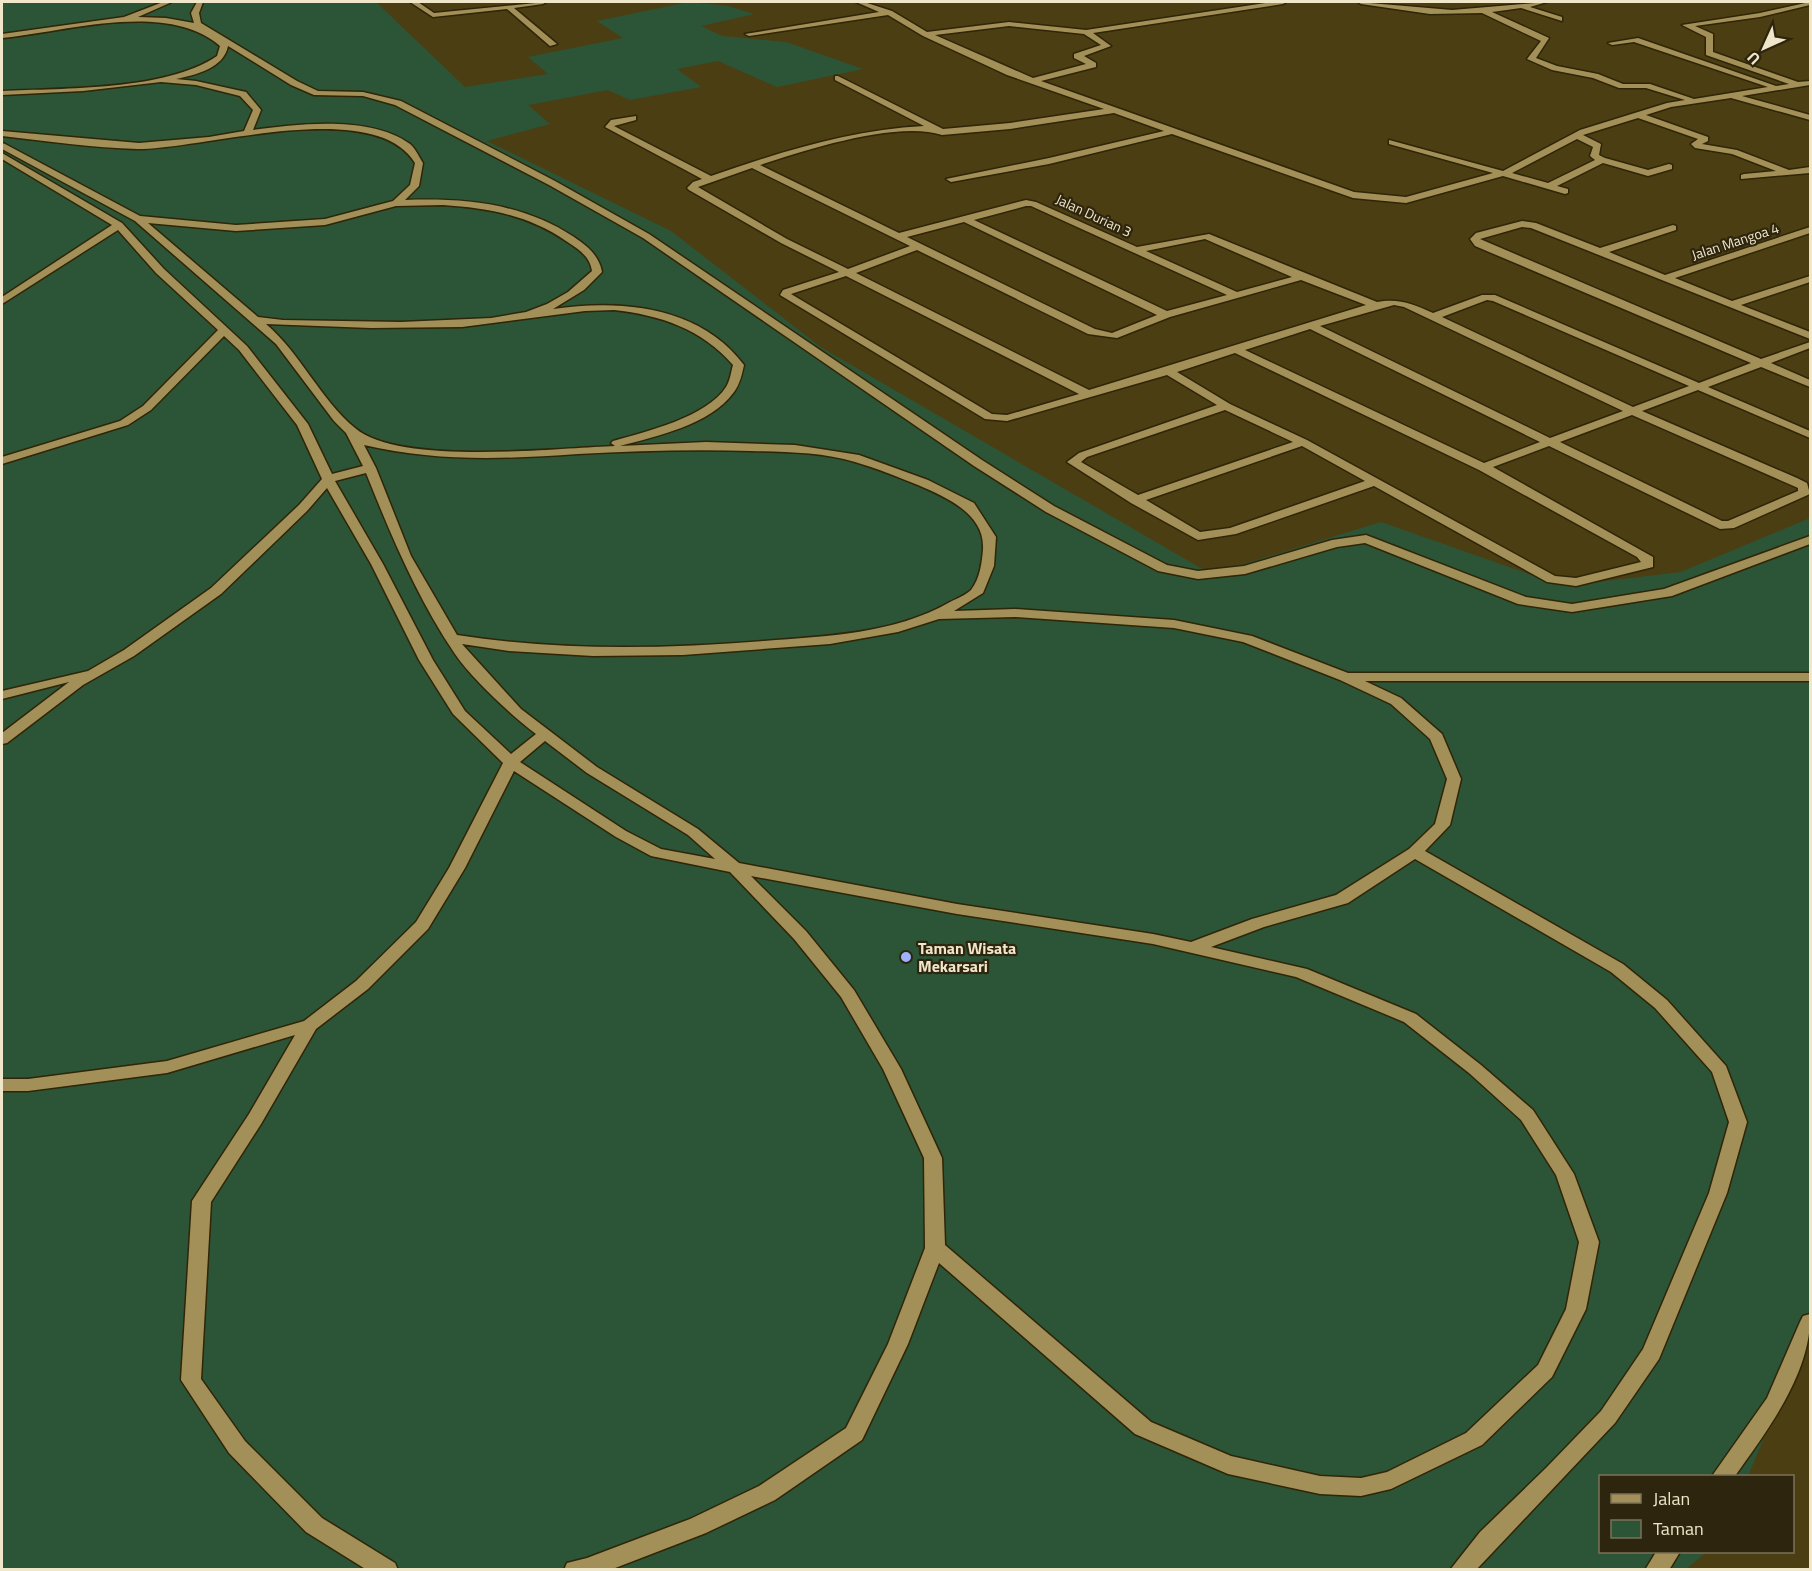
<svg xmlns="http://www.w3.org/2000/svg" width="1812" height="1571" font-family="'Titillium Web',sans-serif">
<rect width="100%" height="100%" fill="#4c3e13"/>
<!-- green -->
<path fill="#2c5537" d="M 2,2 L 376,2 L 465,87 L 548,74 L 528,57 L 623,38 L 597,21 L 689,2 L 728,6 L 754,14 L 701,26 L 722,36 L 786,42 L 863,69 L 777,87 L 718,61 L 677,69 L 701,87 L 630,100 L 608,90 L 528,105 L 550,124 L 487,141 L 671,231 L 822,348 L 1211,574 L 1381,522 L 1563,586 L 1681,572 L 1810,518 L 1810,1327 L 1748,1476 L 1600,1476 L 1600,1552 L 1707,1552 L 1686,1569 L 2,1570 Z"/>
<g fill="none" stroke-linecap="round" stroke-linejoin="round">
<defs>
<path id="service" d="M 163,2 L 172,2 L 138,17 L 166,18 L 194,23 L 191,13 L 197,2 L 203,2 L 199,13 L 201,23 L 297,81 L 318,91 L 363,92 L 401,101 L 555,181 L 649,234 L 982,460 L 1054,506 L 1167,565 L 1198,571 L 1244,566 L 1332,540 L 1366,535 L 1526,597 L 1572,604 L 1664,589 L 1810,536 L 1810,544 L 1672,596 L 1572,612 L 1518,604 L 1365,543 L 1337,547 L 1245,574 L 1198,579 L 1158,571 L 1046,512 L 974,466 L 643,238 L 549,185 L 395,105 L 363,96 L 314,95 L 291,85 L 228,46 C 224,68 196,75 176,79 L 196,81 L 246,92 L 261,110 L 253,130 C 298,124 370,115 410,144 C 416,149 419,157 423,163 L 419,186 L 405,200 C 465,198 522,203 574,237 C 587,246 599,255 602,272 L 584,290 L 553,309 C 621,299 700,306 744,365 C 742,374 740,384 734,392 C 710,425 657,436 620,446 L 706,442 L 795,445 L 859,455 L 928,480 L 974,503 L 996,537 L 994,566 L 983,593 L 954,611 L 1015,609 L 1174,620 L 1252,636 L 1348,673 L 1810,673 L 1810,681 L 1365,681 L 1401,698 L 1442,734 L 1461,779 L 1450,825 L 1425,851 L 1623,964 L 1667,1000 L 1726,1066 L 1747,1122 L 1727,1193 L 1659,1359 L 1615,1423 L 1476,1570 L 1450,1570 L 1480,1532 L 1546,1468 L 1601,1411 L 1643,1349 L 1709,1193 L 1729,1122 L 1712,1072 L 1655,1008 L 1611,972 L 1415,859 L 1348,903 L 1264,927 L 1211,947 L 1307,969 L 1416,1014 L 1481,1065 L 1533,1110 L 1574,1174 L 1599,1242 L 1586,1309 L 1552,1377 L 1482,1445 L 1391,1489 L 1361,1496 L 1320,1494 L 1228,1474 L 1135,1434 L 939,1263 L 908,1344 L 862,1440 L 775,1500 L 706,1533 L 610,1570 L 564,1570 L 567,1563 L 587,1558 L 690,1519 L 759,1486 L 846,1428 L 888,1344 L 925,1248 L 924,1158 L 883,1069 L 841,997 L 794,939 L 730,872 L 651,856 L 616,837 L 514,771 L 465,868 L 428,929 L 368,989 L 316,1029 L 261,1124 L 211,1202 L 201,1379 L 245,1441 L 322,1518 L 395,1563 L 398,1570 L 367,1570 L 306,1532 L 229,1453 L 181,1380 L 192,1201 L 249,1114 L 295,1035 L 167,1073 L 28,1091 L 2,1091 L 2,1079 L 28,1079 L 167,1061 L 304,1021 L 356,981 L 416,922 L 449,868 L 503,763 L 453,714 L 419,660 L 371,564 L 327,488 L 307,511 L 221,594 L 134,656 L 83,685 L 7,743 L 2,744 L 2,733 L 69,682 L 2,699 L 2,691 L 88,671 L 124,650 L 211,588 L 299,505 L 322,479 L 297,425 L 239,350 L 224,336 L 151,410 L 128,425 L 2,464 L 2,457 L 120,421 L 143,406 L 218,330 L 156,273 L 118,230 L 2,304 L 2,297 L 112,225 L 2,159 L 2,153 L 122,223 L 164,269 L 247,346 L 308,424 L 332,474 L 363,466 L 346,433 L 334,421 L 276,344 L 135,221 L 2,149 L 2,143 L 5,144 L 140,216 L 236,225 L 325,219 L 393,201 L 410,185 L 415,163 C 374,96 205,149 138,149 C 93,148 46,141 2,136 L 2,131 L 139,143 L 209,137 L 244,131 L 253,110 L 240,96 L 196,85 L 161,82 L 83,91 L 2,95 L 2,91 C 64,88 165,91 217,56 L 220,46 C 166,0 67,32 2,38 L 2,34 L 124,17 ZM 443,205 C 488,208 528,215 566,241 C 578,249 590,256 592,271 L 568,292 L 547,304 L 526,312 L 491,318 L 401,322 L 283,320 L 258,317 L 148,223 L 236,231 L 325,225 L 396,206 ZM 614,310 C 660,315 702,329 733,365 C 731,372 730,381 726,387 C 707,417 645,432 613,441 L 611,443 L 615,446 C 557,448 399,466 355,428 C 320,399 301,354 266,324 L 371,328 L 462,327 L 585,311 ZM 364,445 C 435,462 506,459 578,454 C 636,451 693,449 751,451 C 785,452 822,452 855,462 C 876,468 898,477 918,485 C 946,497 985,514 983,549 C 982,562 980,579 971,590 C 966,595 956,599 950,602 C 894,634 827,636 764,641 C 661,649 560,651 457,635 L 411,556 L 376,468 ZM 366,473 C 391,535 417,598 455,654 C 473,680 510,714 536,734 L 511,754 L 465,711 L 433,660 L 383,564 L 335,481 ZM 1015,617 L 1174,628 L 1243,642 L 1340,680 L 1391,704 L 1430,739 L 1447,779 L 1435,824 L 1409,849 L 1336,895 L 1252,919 L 1191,942 L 1153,934 L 957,904 L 739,863 L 698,829 L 597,767 L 521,709 L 462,644 L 509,651 L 593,656 L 683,655 L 830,644 L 898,632 L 939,619 ZM 545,741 L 587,773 L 688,835 L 715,859 L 661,849 L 626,831 L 520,762 ZM 751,876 L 957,914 L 1153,944 L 1296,977 L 1404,1022 L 1469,1073 L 1521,1120 L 1556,1175 L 1579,1242 L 1566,1309 L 1538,1365 L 1466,1433 L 1387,1472 L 1361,1478 L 1320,1476 L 1231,1456 L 1151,1422 L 945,1245 L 942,1158 L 901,1069 L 854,990 L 806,931 Z"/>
<path id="minor" d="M 410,2 L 418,2 L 434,13 L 546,2 L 543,4 L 514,8 L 557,44 L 550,46 L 507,9 L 433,17 Z
M 856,2 L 864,2 L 892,11 L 927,32 L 1009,22 L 1086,30 L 1272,2 L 1286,2 L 1283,4 L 1093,33 L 1111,46 L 1084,56 L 1096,63 L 1096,67 L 1041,81 L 1354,192 L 1406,197 L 1493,173 L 1389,144 L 1389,140 L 1503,171 L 1580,130 L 1667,103 L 1685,100 L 1646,88 L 1619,88 L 1593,78 L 1552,70 L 1527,59 L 1541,41 L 1482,13 L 1430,14 L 1361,4 L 1358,2 L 1452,10 L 1547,2 L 1530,7 L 1562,17 L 1562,21 L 1521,8 L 1492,12 L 1549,38 L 1536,58 L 1557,66 L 1598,74 L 1623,84 L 1650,84 L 1694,99 L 1768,87 L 1634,42 L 1612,45 L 1608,43 L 1638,38 L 1776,86 L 1789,84 L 1706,55 L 1706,37 L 1682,25 L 1760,13 L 1810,2 L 1810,5 L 1760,17 L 1695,26 L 1713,34 L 1713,52 L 1798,82 L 1810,81 L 1810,85 L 1742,96 L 1810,115 L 1810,120 L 1731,98 L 1671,107 L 1646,115 L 1708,137 L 1708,141 L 1702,144 L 1737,150 L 1789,170 L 1810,167 L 1810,173 L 1741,179 L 1741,175 L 1744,174 L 1776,171 L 1732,154 L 1695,148 L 1691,144 L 1698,139 L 1638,118 L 1583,135 L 1601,144 L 1599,155 L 1605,158 L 1648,170 L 1669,164 L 1672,165 L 1672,169 L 1648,176 L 1603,163 L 1557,186 L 1568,189 L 1568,193 L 1565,194 L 1503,176 L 1406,203 L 1353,198 L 1172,134 L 1049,164 L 951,182 L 946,179 L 1049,158 L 1164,131 L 1114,113 L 1010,129 L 942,135 C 898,120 805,150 760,165 L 899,233 L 1026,200 L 1036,202 L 1137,247 L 1209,234 L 1377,302 C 1399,298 1413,304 1433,313 L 1482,295 L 1495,295 L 1699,383 L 1751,363 L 1475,246 L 1470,239 L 1476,233 L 1522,221 L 1536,223 L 1600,248 L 1673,225 L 1676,226 L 1676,230 L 1609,252 L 1665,275 L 1810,227 L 1810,233 L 1675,278 L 1732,301 L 1810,276 L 1810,282 L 1741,305 L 1810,332 L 1810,339 L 1531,228 L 1522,227 L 1480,239 L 1761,359 L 1810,342 L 1810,348 L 1771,363 L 1810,380 L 1810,387 L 1761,367 L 1708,387 L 1810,431 L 1810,438 L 1698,390 L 1642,411 L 1797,478 L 1807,483 L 1810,494 L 1734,528 L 1720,529 L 1549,446 L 1493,467 L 1653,557 L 1653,567 L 1576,586 L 1547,582 L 1374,486 L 1236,534 L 1198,540 L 1131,503 L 1067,462 L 1079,453 L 1217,405 L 1167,375 L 1007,421 L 985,419 L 780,295 L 783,290 L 839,272 L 781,243 L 689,190 L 687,188 L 693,182 L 702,179 L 605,127 L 611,120 L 636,116 L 636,120 L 614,126 L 711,176 C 780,152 850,130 924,126 L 835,80 L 835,76 L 838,76 L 943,129 L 1010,123 L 1104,109 L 1007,75 L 923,36 L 888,15 L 749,36 L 745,34 L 879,12 ZM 1009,26 L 1084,34 L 1101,45 L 1074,54 L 1074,58 L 1086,64 L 1033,78 L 935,35 ZM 1577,139 L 1593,147 L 1590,156 L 1595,160 L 1548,183 L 1512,173 ZM 752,168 L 910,246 L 848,269 L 787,239 L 698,187 ZM 1026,206 L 1031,206 L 1227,295 L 1167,311 L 974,220 ZM 964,222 L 1157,315 L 1112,333 L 1095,329 L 907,237 ZM 1205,239 L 1292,277 L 1237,292 L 1146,251 ZM 917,250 L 1088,334 L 1117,338 L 1170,317 L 1301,280 L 1366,305 L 1089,390 L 856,273 ZM 846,276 L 1079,394 L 1007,415 L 992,414 L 791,294 ZM 1487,300 L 1493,301 L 1689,386 L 1633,407 L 1442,317 ZM 1394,305 L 1404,307 L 1623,411 L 1550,438 L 1320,326 ZM 1310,329 L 1540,442 L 1484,463 L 1245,350 ZM 1235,353 L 1479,470 L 1637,557 L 1641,562 L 1576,578 L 1555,576 L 1307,440 L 1230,404 L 1177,372 ZM 1225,410 L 1293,442 L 1138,495 L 1081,462 L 1087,457 ZM 1632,415 L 1789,484 L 1798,488 L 1798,491 L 1728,521 L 1722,521 L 1560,442 ZM 1302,446 L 1365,481 L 1230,528 L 1200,532 L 1146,500 Z
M 1810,1314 C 1812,1372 1767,1431 1735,1476 L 1712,1476 L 1767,1398 L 1800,1322 L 1803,1316 Z
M 1656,1552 L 1680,1552 L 1669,1570 L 1645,1570 Z"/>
</defs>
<!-- service casing -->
<use href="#service" stroke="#2f2507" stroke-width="3"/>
<!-- minor casing -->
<use href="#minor" stroke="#2f2507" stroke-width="3"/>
<!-- service -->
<use href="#service" fill="#a38f58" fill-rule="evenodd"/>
<!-- minor -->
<use href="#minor" fill="#a38f58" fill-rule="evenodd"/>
</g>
<!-- markers -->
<circle fill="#9db4fd" stroke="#2d250e" stroke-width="2" cx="906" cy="957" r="6"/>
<g text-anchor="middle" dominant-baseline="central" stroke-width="4.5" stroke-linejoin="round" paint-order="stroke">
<!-- far-street labels -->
<g font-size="14" fill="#f0e6ca" stroke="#2d250e">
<text transform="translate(1094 215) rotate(25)">Jalan Durian 3</text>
<text transform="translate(1735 241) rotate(-18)">Jalan Mangoa 4</text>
</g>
<!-- poi labels -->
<g font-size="16" font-weight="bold" fill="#f0e6ca" stroke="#2d250e" text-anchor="start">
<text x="918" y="948">Taman Wisata<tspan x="918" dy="18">Mekarsari</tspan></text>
</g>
</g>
<!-- border -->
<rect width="1812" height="1571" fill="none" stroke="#f0e6ca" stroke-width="6"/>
<!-- legend -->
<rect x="1599" y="1475" width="195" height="78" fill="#2d250e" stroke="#7b7259" stroke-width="1.5"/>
<rect x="1611" y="1494" width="30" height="9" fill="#a38f58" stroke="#7b7259" stroke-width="1.5"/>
<text x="1653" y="1505" font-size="18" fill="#f0e6ca">Jalan</text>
<rect x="1611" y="1520" width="30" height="18" fill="#2c5537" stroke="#7b7259" stroke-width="1.5"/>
<text x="1653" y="1535" font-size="18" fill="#f0e6ca">Taman</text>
<!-- north arrow -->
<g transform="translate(1764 48) rotate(225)" stroke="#2d250e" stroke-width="4.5" paint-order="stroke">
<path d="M0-4.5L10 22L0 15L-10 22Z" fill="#f0e6ca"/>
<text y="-9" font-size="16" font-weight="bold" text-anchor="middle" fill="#f0e6ca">U</text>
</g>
</svg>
